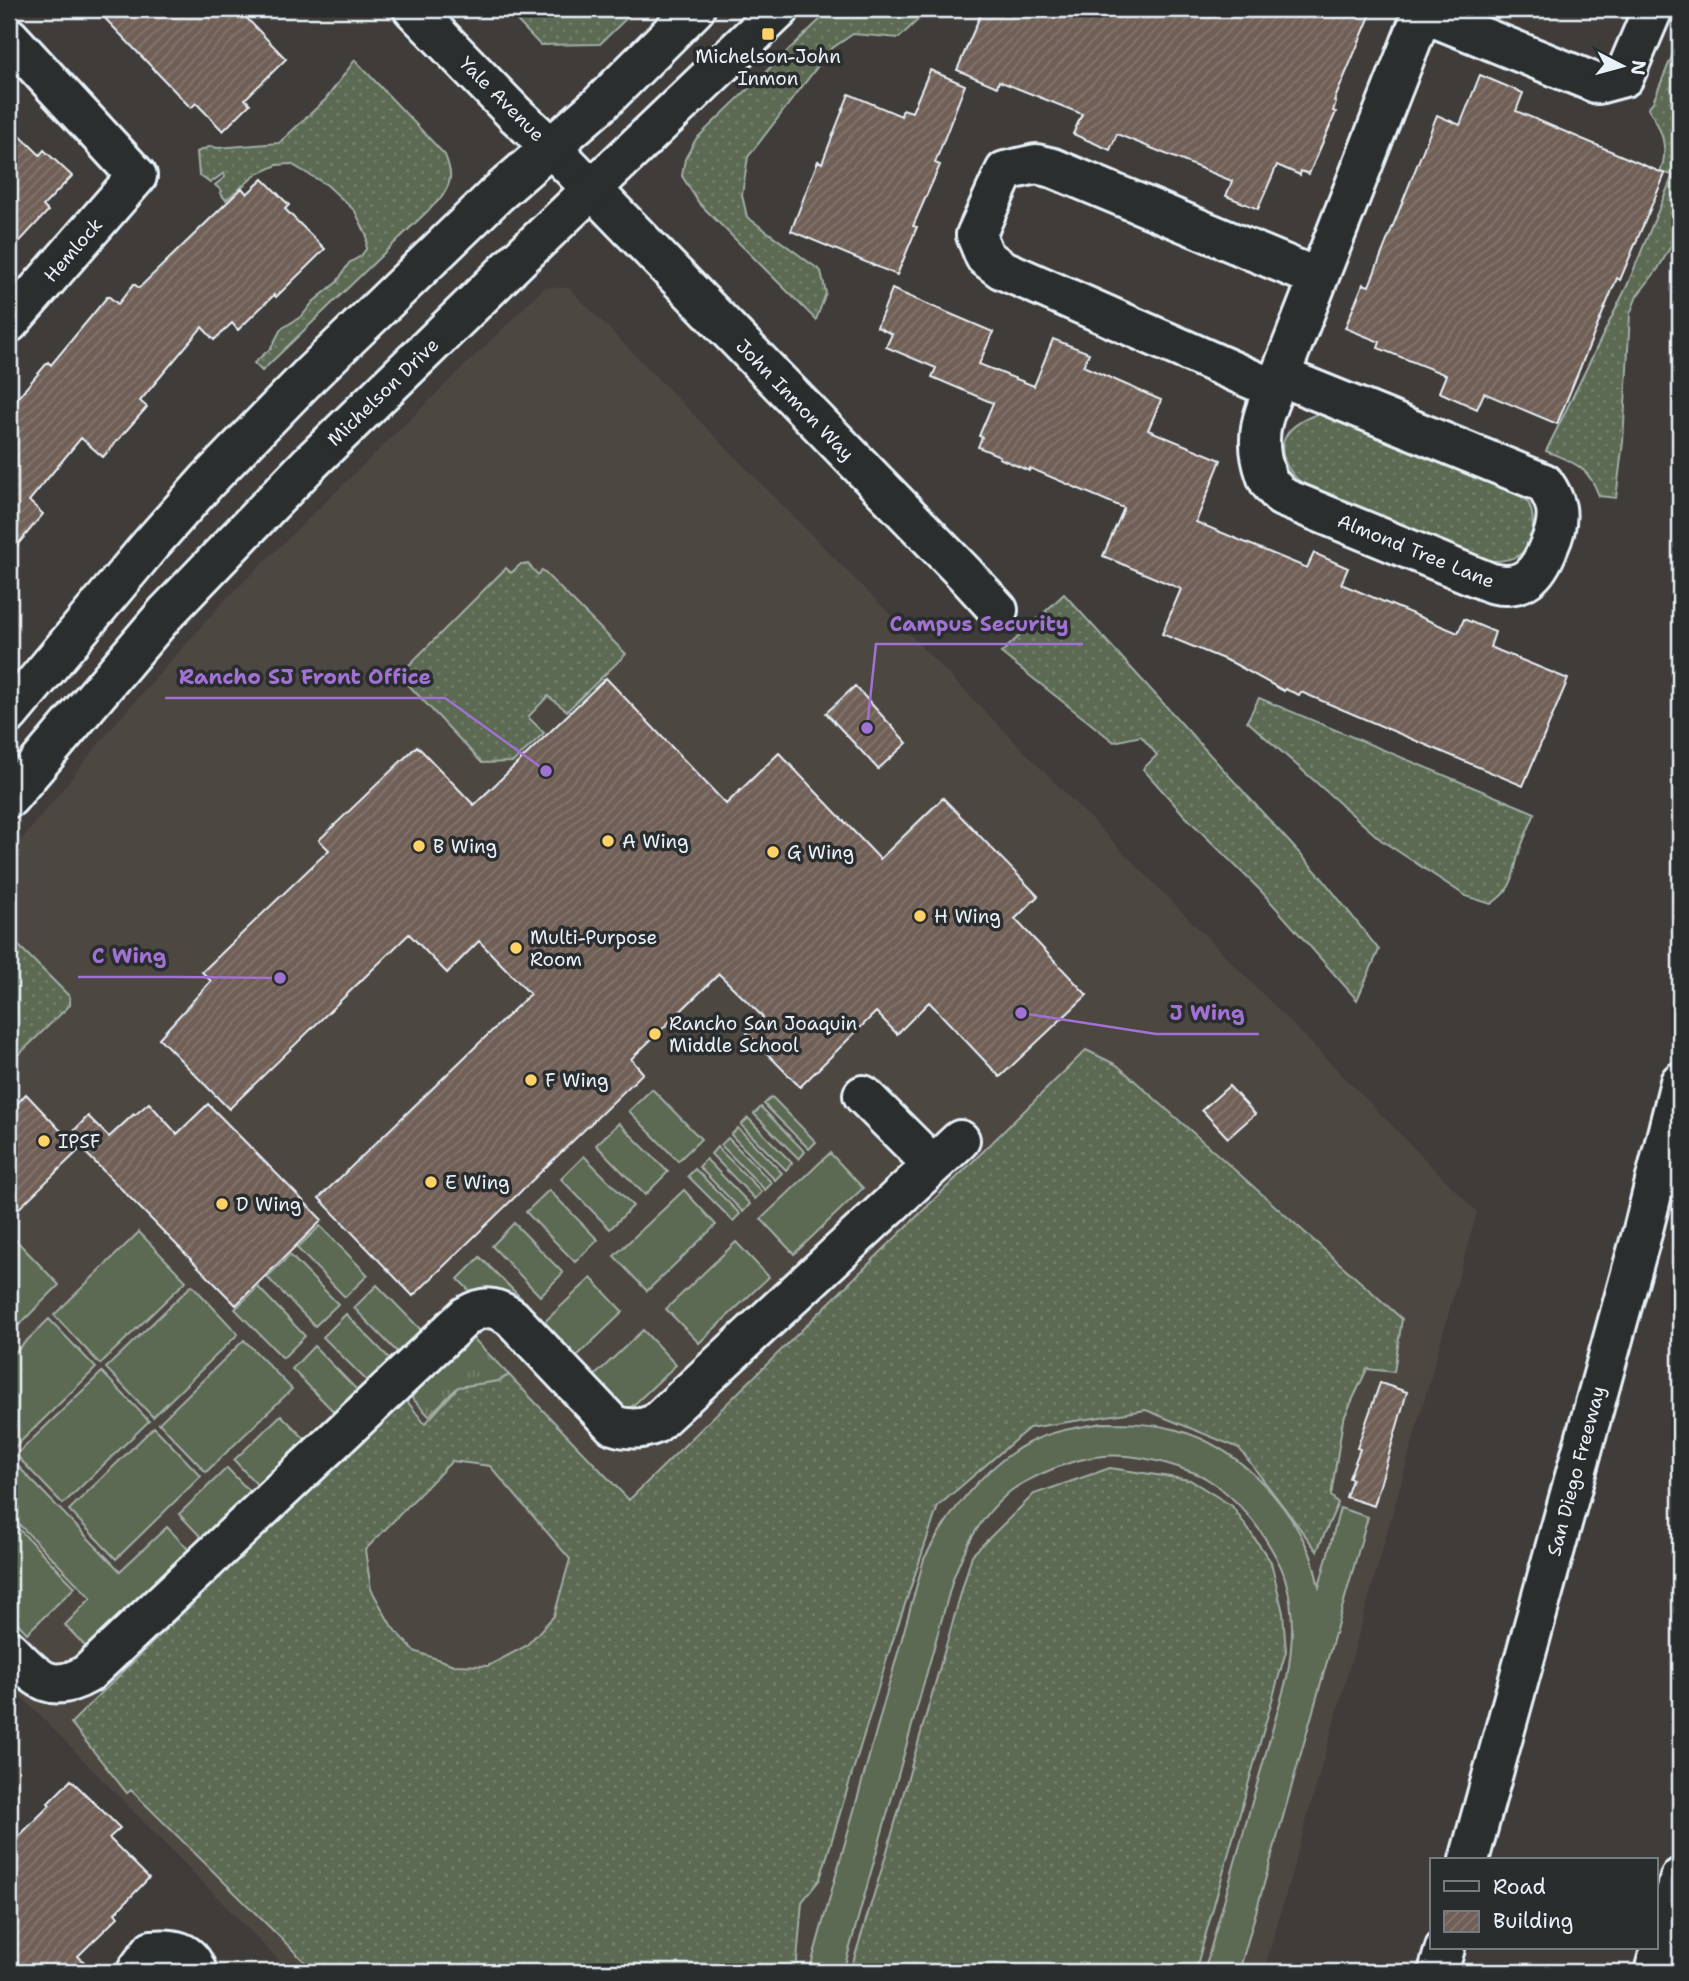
<svg xmlns="http://www.w3.org/2000/svg" width="1689" height="1981" font-family="'Shantell Sans',sans-serif">
<defs>
<pattern id="grass-dots" width="8" height="8" patternUnits="userSpaceOnUse" patternTransform="scale(1.75)"><rect width="8" height="8" fill="#5c6b53"/><path d="M2 2h.1M6 6h.1" fill="none" stroke="#73816c" stroke-width="1.8" stroke-linecap="round"/></pattern>
<pattern id="park-tufts" width="24" height="20" patternUnits="userSpaceOnUse" patternTransform="scale(1.75)"><rect width="24" height="20" fill="#5c6b53"/><path d="M3 7l-1-3M5 7V3M7 7l1-3M15 17l-1-3M17 17v-4M19 17l1-3" fill="none" stroke="#73816c"/></pattern>
<pattern id="building-hatch" width="6" height="6" patternUnits="userSpaceOnUse" patternTransform="scale(1.75)"><rect width="6" height="6" fill="#6f5f56"/><path d="M-1 1l2-2M0 6l6-6M5 7l2-2" fill="none" stroke="#84766f"/></pattern>
</defs>
<rect width="100%" height="100%" fill="#3f3c3a"/>
<filter id="ink" filterUnits="userSpaceOnUse"><feTurbulence type="fractalNoise" baseFrequency=".0143" numOctaves="2"/><feDisplacementMap in="SourceGraphic" scale="14" xChannelSelector="R" yChannelSelector="G"/><feConvolveMatrix kernelMatrix="1 2 1 2 8 2 1 2 1" color-interpolation-filters="sRGB"/></filter>
<g filter="url(#ink)">
<!-- built -->
<path fill="#4d4642" d="M 545,287 L 569,288 L 1477,1212 L 1264,1972 L 290,1972 L 9,1684 L 9,855 L 114,725 L 223,602 Z"/>
<!-- grass -->
<path fill="url(#grass-dots)" stroke="#a2aea6" stroke-width="2" fill-rule="evenodd" d="M 506,9 L 559,9 L 571,12 L 583,9 L 636,9 L 600,44 L 540,45 Z
M 831,9 L 926,9 L 924,14 L 899,38 L 853,34 L 831,49 L 748,157 L 742,195 L 747,217 L 821,271 L 826,293 L 816,320 L 699,203 L 682,176 L 685,159 L 696,139 Z
M 1680,37 L 1680,230 L 1658,269 L 1637,296 L 1630,314 L 1623,442 L 1616,498 L 1599,496 C 1588,465 1574,463 1546,451 L 1627,286 L 1673,175 L 1660,172 C 1670,148 1661,128 1648,108 L 1653,102 Z
M 355,60 L 445,155 C 452,173 453,181 441,198 L 262,371 L 254,363 L 271,348 L 281,329 L 302,316 L 313,302 L 337,282 L 349,263 L 361,256 L 366,249 L 367,236 L 355,211 L 327,185 L 291,164 L 277,165 L 257,174 L 226,200 L 220,193 L 222,191 L 215,185 L 225,177 L 224,173 L 210,183 L 199,175 L 197,152 L 211,146 L 217,148 L 279,143 L 325,100 Z
M 1318,414 L 1330,414 L 1503,485 C 1510,489 1521,494 1526,500 C 1532,506 1533,518 1533,526 C 1531,555 1514,562 1488,561 L 1299,481 C 1269,451 1282,426 1318,414 Z
M 521,564 L 528,564 L 538,575 L 542,570 L 626,654 L 567,711 L 548,696 L 528,717 L 544,733 L 513,762 L 482,763 L 402,678 L 406,668 L 506,568 L 511,573 Z
M 1064,594 L 1321,877 L 1379,950 L 1357,1000 L 1262,892 L 1185,816 L 1143,769 L 1157,755 L 1141,736 L 1114,742 L 1001,653 Z
M 1259,698 L 1535,813 C 1530,825 1524,838 1520,850 C 1511,875 1517,886 1491,904 L 1466,896 L 1381,840 L 1247,721 Z
M 9,936 L 70,997 L 70,1005 L 9,1064 Z
M 1086,1050 L 1117,1065 L 1402,1319 L 1394,1372 L 1367,1369 L 1343,1420 L 1331,1496 L 1338,1503 L 1317,1551 L 1239,1448 L 1146,1410 L 1029,1428 L 938,1506 L 890,1649 L 820,1879 L 802,1902 L 796,1972 L 315,1972 L 131,1790 L 127,1793 L 71,1723 L 403,1396 L 425,1424 L 458,1387 L 498,1381 L 509,1375 L 629,1500 ZM 452,1461 L 490,1466 L 570,1559 L 554,1616 L 526,1646 L 488,1666 L 454,1665 L 414,1651 L 392,1627 L 371,1589 L 365,1550 Z
M 1110,1468 L 1190,1480 L 1232,1506 L 1271,1562 L 1283,1613 L 1286,1651 L 1195,1972 L 850,1972 L 883,1865 L 972,1555 L 1034,1494 Z"/>
<!-- park -->
<path fill="url(#park-tufts)" stroke="#a2aea6" stroke-width="2" d="M 468,1333 L 509,1375 L 498,1381 L 458,1387 L 429,1416 L 412,1398 L 408,1391 Z"/>
<!-- pitch -->
<path fill="#5c6b53" stroke="#a2aea6" stroke-width="2" d="M 652,1089 L 701,1139 L 678,1161 L 629,1111 Z
M 772,1097 L 816,1142 L 809,1149 L 764,1104 Z
M 761,1107 L 805,1152 L 799,1159 L 754,1114 Z
M 748,1118 L 792,1163 L 786,1170 L 741,1125 Z
M 619,1123 L 668,1172 L 645,1195 L 596,1145 Z
M 738,1128 L 782,1173 L 775,1180 L 731,1135 Z
M 728,1138 L 772,1183 L 765,1190 L 721,1145 Z
M 717,1147 L 762,1192 L 755,1199 L 711,1154 Z
M 830,1153 L 863,1188 L 794,1254 L 761,1219 Z
M 584,1156 L 633,1206 L 610,1229 L 561,1179 Z
M 706,1159 L 750,1204 L 743,1212 L 699,1167 Z
M 695,1169 L 740,1214 L 733,1221 L 688,1176 Z
M 549,1190 L 598,1240 L 575,1262 L 526,1212 Z
M 684,1190 L 716,1225 L 647,1291 L 614,1256 Z
M 514,1223 L 563,1273 L 540,1296 L 492,1246 Z
M 320,1226 L 368,1275 L 345,1297 L 297,1248 Z
M 139,1232 L 186,1281 L 100,1364 L 54,1315 Z
M 9,1233 L 59,1285 L 9,1335 Z
M 736,1242 L 769,1277 L 699,1343 L 666,1309 Z
M 290,1255 L 338,1304 L 315,1326 L 267,1277 Z
M 480,1257 L 530,1307 L 507,1329 L 458,1279 Z
M 591,1278 L 623,1312 L 554,1378 L 521,1344 Z
M 192,1285 L 238,1334 L 153,1417 L 106,1368 Z
M 377,1285 L 426,1335 L 403,1358 L 354,1308 Z
M 258,1287 L 305,1336 L 283,1358 L 235,1309 Z
M 346,1314 L 395,1364 L 373,1387 L 323,1337 Z
M 49,1319 L 96,1368 L 11,1451 L 9,1449 L 9,1358 Z
M 643,1330 L 676,1365 L 606,1431 L 573,1396 Z
M 244,1340 L 292,1389 L 206,1472 L 159,1423 Z
M 314,1346 L 363,1396 L 341,1419 L 292,1369 Z
M 102,1372 L 149,1421 L 63,1504 L 16,1455 Z
M 281,1415 L 323,1457 L 275,1504 L 234,1460 Z
M 1102,1423 C 1127,1423 1153,1423 1177,1430 C 1236,1446 1284,1497 1309,1551 C 1314,1562 1316,1576 1319,1587 L 1340,1508 L 1368,1517 L 1239,1972 L 1204,1972 L 1287,1678 C 1293,1643 1295,1612 1285,1578 C 1281,1563 1271,1548 1263,1535 C 1248,1513 1230,1493 1207,1479 C 1199,1473 1187,1471 1178,1467 C 1130,1451 1094,1451 1048,1471 C 1034,1477 1018,1484 1007,1494 C 980,1518 965,1546 953,1579 L 843,1972 L 809,1972 L 924,1559 C 948,1514 982,1468 1028,1443 C 1051,1431 1078,1427 1102,1423 Z
M 154,1427 L 201,1476 L 116,1559 L 69,1510 Z
M 9,1457 L 120,1571 L 167,1527 L 208,1570 L 106,1668 L 65,1625 L 91,1598 L 9,1514 Z
M 227,1468 L 268,1511 L 220,1557 L 179,1514 Z
M 9,1519 L 75,1587 L 27,1633 L 9,1614 Z"/>
<!-- building -->
<path fill="url(#building-hatch)" stroke="#e8f1f8" stroke-width="2" d="M 96,9 L 238,9 L 286,59 L 245,99 L 250,104 L 223,131 L 196,103 L 191,108 Z
M 983,9 L 1017,9 L 1038,18 L 1042,9 L 1373,9 L 1334,101 L 1336,102 L 1333,111 L 1336,112 L 1309,174 L 1301,171 L 1300,175 L 1277,165 L 1258,209 L 1226,196 L 1232,181 L 1117,134 L 1110,150 L 1073,134 L 1082,114 L 999,81 L 997,87 L 957,70 Z
M 930,70 L 965,85 L 935,163 L 940,165 L 913,226 L 917,227 L 897,275 L 791,231 L 818,161 L 822,163 L 849,94 L 901,116 L 903,109 L 912,112 Z
M 1480,75 L 1523,93 L 1516,111 L 1665,174 L 1620,280 L 1617,278 L 1557,424 L 1484,393 L 1477,409 L 1439,392 L 1446,375 L 1378,348 L 1380,342 L 1345,328 L 1363,284 L 1369,286 L 1437,115 L 1460,125 Z
M 9,125 L 40,155 L 44,150 L 72,176 L 43,206 L 48,211 L 9,253 Z
M 263,179 L 289,205 L 285,209 L 325,249 L 276,297 L 274,295 L 238,330 L 232,323 L 214,340 L 202,327 L 140,401 L 147,407 L 103,457 L 81,438 L 29,501 L 43,514 L 9,555 L 9,408 L 48,362 L 51,365 L 108,296 L 118,304 L 134,284 L 139,288 L 242,188 L 247,194 Z
M 892,289 L 993,332 L 979,364 L 1034,386 L 1053,339 L 1089,353 L 1083,366 L 1161,400 L 1148,430 L 1221,460 L 1196,522 L 1307,568 L 1314,553 L 1348,568 L 1341,584 L 1458,633 L 1464,619 L 1495,632 L 1490,647 L 1568,679 L 1523,786 L 1301,692 L 1299,695 L 1285,689 L 1284,691 L 1233,663 L 1162,634 L 1181,589 L 1103,556 L 1124,508 L 1030,468 L 1029,471 L 999,458 L 1000,456 L 978,447 L 982,437 L 979,436 L 993,403 L 932,377 L 936,368 L 886,347 L 892,334 L 877,327 Z
M 606,678 L 726,804 L 779,753 L 880,859 L 943,798 L 1038,896 L 1015,919 L 1087,995 L 1000,1077 L 929,1002 L 897,1034 L 876,1012 L 800,1087 L 747,1033 L 763,1017 L 719,974 L 631,1059 L 643,1073 L 413,1296 L 319,1198 L 530,994 L 479,941 L 447,973 L 409,934 L 229,1109 L 159,1038 L 211,981 L 202,972 L 329,850 L 319,840 L 417,746 L 474,805 Z
M 855,686 L 907,743 L 878,769 L 826,713 Z
M 1229,1086 L 1255,1114 L 1228,1138 L 1202,1110 Z
M 26,1094 L 79,1150 L 9,1218 L 9,1112 Z
M 149,1103 L 177,1134 L 208,1104 L 322,1220 L 236,1305 L 69,1136 L 88,1116 L 109,1137 L 134,1114 L 135,1115 Z
M 1380,1383 L 1407,1392 L 1374,1506 L 1346,1497 L 1352,1479 L 1349,1478 L 1360,1449 L 1357,1448 Z
M 71,1780 L 120,1828 L 109,1838 L 149,1878 L 115,1913 L 118,1917 L 78,1956 L 94,1972 L 9,1972 L 9,1846 L 50,1805 L 48,1803 Z"/>
<g fill="none" stroke-linecap="round" stroke-linejoin="round">
<defs>
<path id="minor" d="M 413,9 L 516,115 L 552,148 L 965,574 L 998,610
M 1423,13 L 1598,84 L 1624,77 L 1653,9
M 9,37 L 137,176 L 9,323
M 1280,376 L 1544,483 C 1549,490 1554,499 1556,508 C 1558,520 1554,535 1549,546 C 1538,574 1524,591 1491,583 L 1282,497 C 1277,491 1268,483 1266,475 C 1252,436 1264,411 1280,376 L 1424,9
M 1274,389 L 1001,269 L 985,257 L 976,235 L 1005,171 L 1036,164 L 1053,168 L 1318,278
M 863,1095 L 933,1165
M 9,1650 C 36,1677 49,1696 87,1674 L 466,1316 C 484,1305 495,1306 512,1318 L 613,1425 C 628,1430 641,1430 655,1424 L 960,1140
M 139,1972 L 138,1969 L 152,1950 C 173,1948 190,1950 197,1972"/>
<path id="major" d="M 9,714 L 151,544 L 207,481 L 310,375 L 496,195 L 599,105 L 695,9
M 9,798 L 165,614 L 310,463 L 523,255 L 780,9"/>
<path id="highway" d="M 1469,1860 L 1643,1230 L 1680,1082
M 1438,1972 L 1445,1948
M 1654,1972 L 1680,1878"/>
</defs>
<!-- minor casing -->
<use href="#minor" stroke="#e8f1f8" stroke-width="44"/>
<!-- major casing -->
<use href="#major" stroke="#e8f1f8" stroke-width="44"/>
<!-- highway casing -->
<use href="#highway" stroke="#e8f1f8" stroke-width="44"/>
<!-- minor -->
<use href="#minor" stroke="#2a2d2e" stroke-width="38"/>
<!-- major -->
<use href="#major" stroke="#2a2d2e" stroke-width="38"/>
<!-- highway -->
<use href="#highway" stroke="#2a2d2e" stroke-width="38"/>
</g>
</g>
<!-- markers -->
<g fill="#ffd166" stroke="#2a2d2e" stroke-width="2.5">
<rect x="761" y="27" width="14" height="14" rx="3.5"/>
<circle cx="608" cy="841" r="7"/>
<circle cx="419" cy="846" r="7"/>
<circle cx="773" cy="852" r="7"/>
<circle cx="920" cy="916" r="7"/>
<circle cx="516" cy="948" r="7"/>
<circle cx="655" cy="1034" r="7"/>
<circle cx="531" cy="1080" r="7"/>
<circle cx="44" cy="1141" r="7"/>
<circle cx="431" cy="1182" r="7"/>
<circle cx="222" cy="1204" r="7"/>
</g>
<g text-anchor="middle" dominant-baseline="central" stroke-width="7" stroke-linejoin="round" paint-order="stroke">
<!-- poi labels -->
<g font-size="19" fill="#e8f1f8" stroke="#2a2d2e" text-anchor="start">
<text x="768" y="56" text-anchor="middle">Michelson-John<tspan x="768" dy="22">Inmon</tspan></text>
<text x="622" y="841">A Wing</text>
<text x="433" y="846">B Wing</text>
<text x="787" y="852">G Wing</text>
<text x="934" y="916">H Wing</text>
<text x="530" y="937">Multi-Purpose<tspan x="530" dy="22">Room</tspan></text>
<text x="669" y="1023">Rancho San Joaquin<tspan x="669" dy="22">Middle School</tspan></text>
<text x="545" y="1080">F Wing</text>
<text x="58" y="1141">IPSF</text>
<text x="445" y="1182">E Wing</text>
<text x="236" y="1204">D Wing</text>
</g>
<!-- street labels -->
<g font-size="19" fill="#e8f1f8" stroke="#2a2d2e">
<text transform="translate(502 99) rotate(45)">Yale Avenue</text>
<text transform="translate(73 250) rotate(-49)">Hemlock</text>
<text transform="translate(383 392) rotate(-44)">Michelson Drive</text>
<text transform="translate(795 400) rotate(46)">John Inmon Way</text>
<text transform="translate(1416 551) rotate(22)">Almond Tree Lane</text>
<text transform="translate(1576 1471) rotate(-75)">San Diego Freeway</text>
</g>
</g>
<!-- callouts -->
<path fill="none" stroke="#a171d3" stroke-width="2.5" d="M867 728L876 644H1083M546 771L445 698H165M280 978L181 977H78M1021 1013L1156 1034H1259"/>
<g fill="#a171d3" stroke="#2a2d2e" stroke-width="2.5">
<circle cx="867" cy="728" r="7"/>
<circle cx="546" cy="771" r="7"/>
<circle cx="280" cy="978" r="7"/>
<circle cx="1021" cy="1013" r="7"/>
</g>
<g font-size="21" text-anchor="middle" font-weight="bold" fill="#a171d3" stroke="#2a2d2e" stroke-width="7" stroke-linejoin="round" paint-order="stroke">
<text x="979" y="631">Campus Security</text>
<text x="305" y="684">Rancho SJ Front Office</text>
<text x="129" y="963">C Wing</text>
<text x="1207" y="1020">J Wing</text>
</g>
<!-- margin -->
<rect width="1689" height="1981" fill="none" stroke="#2a2d2e" stroke-width="35"/>
<rect x="18" y="18" width="1654" height="1946" fill="none" stroke="#e8f1f8" stroke-width="2.5" filter="url(#ink)"/>
<!-- legend -->
<rect x="1430" y="1858" width="228" height="91" fill="#2a2d2e" stroke="#767b7f" stroke-width="2"/>
<rect x="1444" y="1881" width="35" height="10" fill="#2a2d2e" stroke="#767b7f" stroke-width="2"/>
<text x="1493" y="1894" font-size="21" fill="#e8f1f8">Road</text>
<rect x="1444" y="1911" width="35" height="21" fill="url(#building-hatch)" stroke="#767b7f" stroke-width="2"/>
<text x="1493" y="1928" font-size="21" fill="#e8f1f8">Building</text>
<!-- north arrow -->
<g transform="translate(1622 66) rotate(96)" stroke="#2a2d2e" stroke-width="5" paint-order="stroke">
<path d="M0-5L12 26L0 18L-12 26Z" fill="#e8f1f8"/>
<text y="-10" font-size="19" font-weight="bold" text-anchor="middle" fill="#e8f1f8">N</text>
</g>
</svg>
